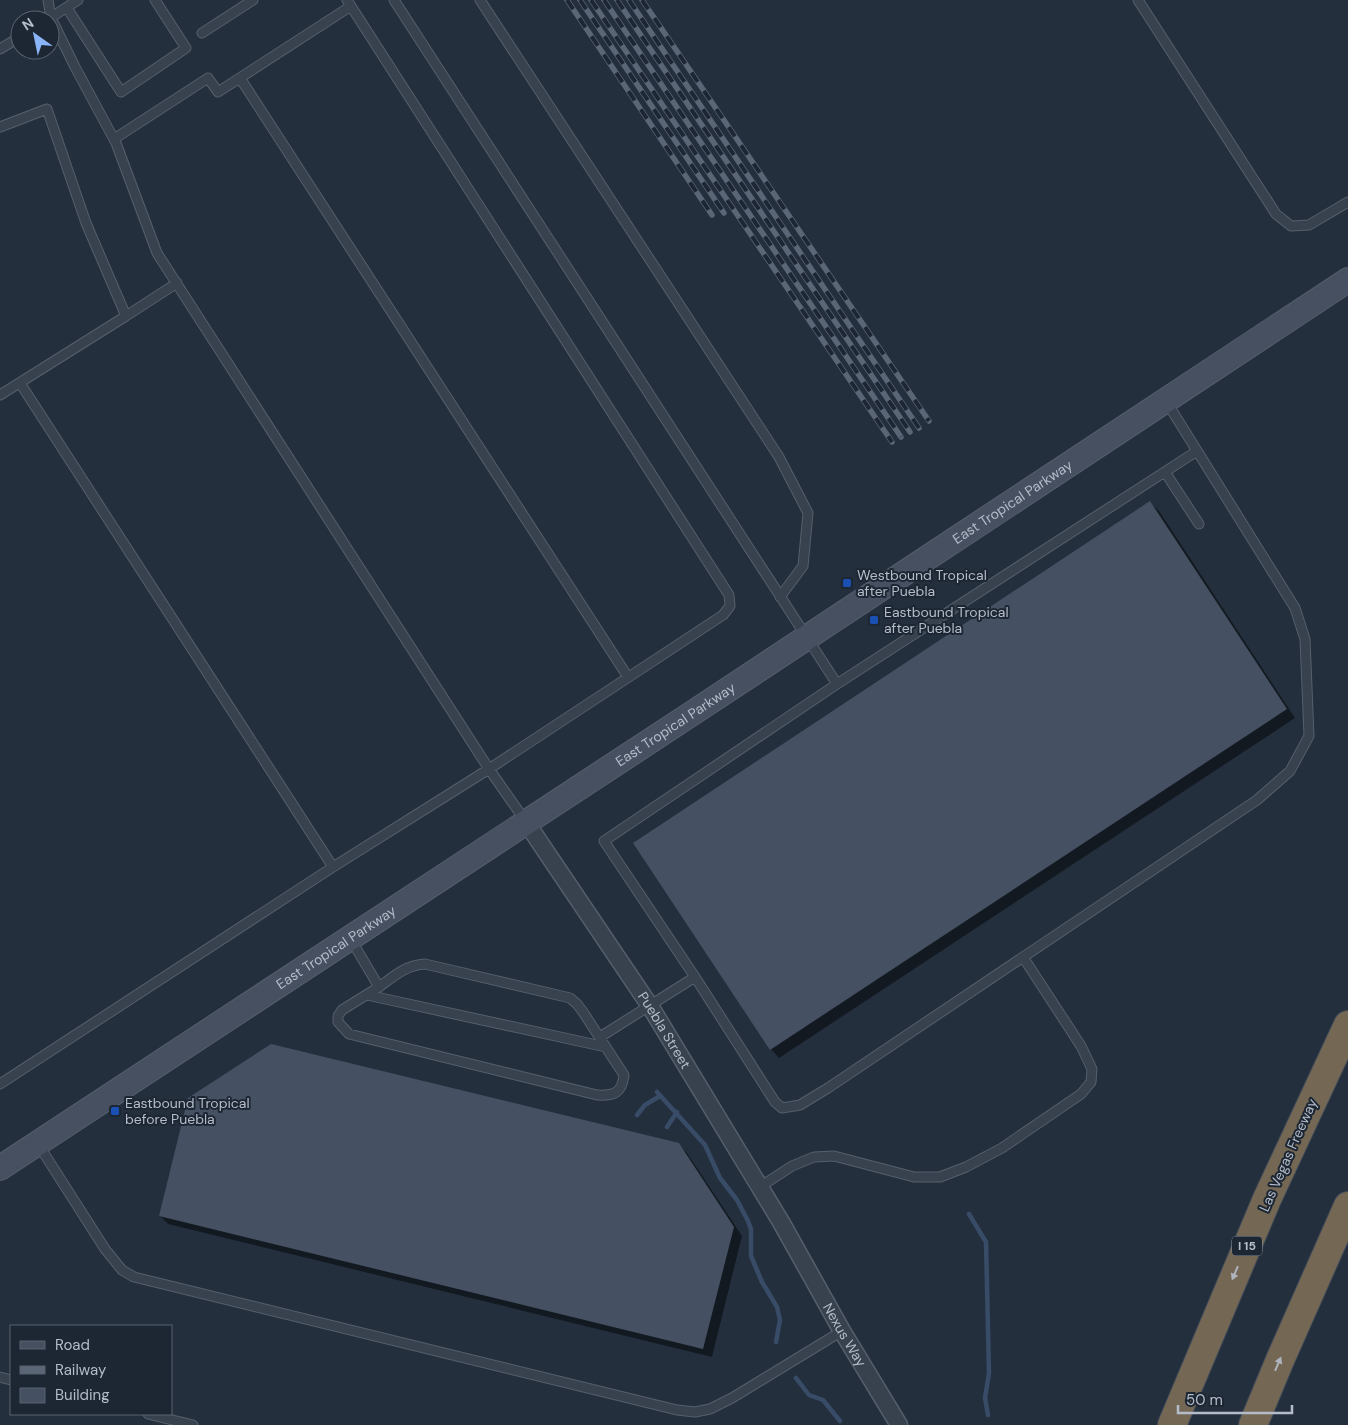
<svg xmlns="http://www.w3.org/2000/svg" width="1348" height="1425" font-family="'DM Sans',sans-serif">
<rect width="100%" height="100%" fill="#242f3e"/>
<!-- shadow -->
<path fill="#0007" d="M 1150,503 L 1159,511 L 1295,718 L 779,1058 L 771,1049 Z
M 678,1144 L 687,1153 L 742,1236 L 712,1357 L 168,1224 L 160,1216 Z"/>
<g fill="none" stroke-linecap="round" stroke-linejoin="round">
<!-- stream -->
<path stroke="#394c67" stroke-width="4.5" d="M 657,1092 L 705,1145 L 720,1178 L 737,1200 L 748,1221 L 751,1229 L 751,1256 L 762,1282 L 777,1307 L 780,1320 L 776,1342
M 637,1115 L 645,1105 L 660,1096
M 667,1127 L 677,1112
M 969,1214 L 986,1242 L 989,1373 L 985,1398 L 988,1415
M 796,1378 L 809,1395 L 823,1400 L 840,1421"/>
</g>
<!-- building -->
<path fill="#455162" d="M 1150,501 L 1287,709 L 770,1050 L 633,843 Z
M 271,1044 L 679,1143 L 734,1227 L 703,1349 L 159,1216 L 188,1098 Z"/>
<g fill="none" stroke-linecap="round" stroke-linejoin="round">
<defs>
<path id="lane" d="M 48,0 L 51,18 L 75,67 L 116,143 L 157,253 L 489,769 L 526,822
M 394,0 L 837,684
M 480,0 L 779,457 L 808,513 L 803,566 L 780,597
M 1138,0 L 1276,214 L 1291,226 L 1309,225 L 1348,202
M 67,8 L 121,92 L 186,48 L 155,0
M 47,20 L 78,0
M 202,33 L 253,0
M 0,49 L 20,37
M 240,78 L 628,677
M 0,127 L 47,109 L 86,223 L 126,316 L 177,283
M 114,139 L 208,78 L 218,92 L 351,6
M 20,383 L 333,867
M 0,395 L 126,316
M 1166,401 L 1295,608 L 1305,639 L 1309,736 L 1290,771 L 1257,800 L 828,1088 L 800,1105 L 782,1108 L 775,1102 L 695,977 L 604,841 L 837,684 L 1197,451
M 1165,472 L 1199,524
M 350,938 L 379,987 L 342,1010 L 338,1016 L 338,1022 L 349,1034 L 597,1095 C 614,1096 622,1093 624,1075 L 583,1012 L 577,1004 L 570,998 L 425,964 C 406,965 394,976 379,987
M 367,995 L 606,1047
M 600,1037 L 695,977
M 0,1084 L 333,867 L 489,769 L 723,615 L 730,606 L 729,595 L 347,0
M 38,1144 L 105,1249 L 122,1270 L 134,1277 L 677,1410 L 695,1412 L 710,1409 L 732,1398 L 842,1331
M 760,1187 L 792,1166 L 814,1157 L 834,1156 L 914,1177 L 940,1177 L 966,1167 L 1002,1148 L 1081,1094 L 1091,1082 L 1092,1069 L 1081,1046 L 1023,957
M 0,1377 L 11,1380
M 148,1414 L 193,1425"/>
<g id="street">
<path id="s1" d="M 526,822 L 650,1006 L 781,1222 L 842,1331 L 899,1425"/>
</g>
<g id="secondary">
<path id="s2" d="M 0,1168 L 685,718 L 1348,280"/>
</g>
<path id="highway" d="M 1172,1425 L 1267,1199 L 1348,1025
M 1253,1425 L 1280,1360 L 1348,1206"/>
</defs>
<!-- lane casing -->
<use href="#lane" stroke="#565f6c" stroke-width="11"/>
<!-- street casing -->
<use href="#street" stroke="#565f6c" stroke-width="19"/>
<!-- secondary casing -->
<use href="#secondary" stroke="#565f6c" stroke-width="26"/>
<!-- highway casing -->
<use href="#highway" stroke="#434c59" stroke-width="30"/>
<!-- lane -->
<use href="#lane" stroke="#38414e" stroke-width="9"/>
<!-- street -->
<use href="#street" stroke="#38414e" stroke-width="16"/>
<!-- secondary -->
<use href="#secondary" stroke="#465061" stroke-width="24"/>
<!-- highway -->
<use href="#highway" stroke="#746855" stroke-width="28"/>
<defs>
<path id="rail" d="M 567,0 L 712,215
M 580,0 L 724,213
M 591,0 L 892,442
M 604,0 L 901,437
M 617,0 L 910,432
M 629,0 L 919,428
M 642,0 L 929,421"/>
</defs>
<!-- rail casing -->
<use href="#rail" stroke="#5a6575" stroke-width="5.5"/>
<!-- rail -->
<use href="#rail" stroke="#1d2633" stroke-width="4" stroke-dasharray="11" stroke-linecap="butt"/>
</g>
<!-- one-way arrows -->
<defs><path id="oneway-solid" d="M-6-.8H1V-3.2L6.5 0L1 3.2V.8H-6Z" transform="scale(1.25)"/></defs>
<g fill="#aeb4bd">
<use href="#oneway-solid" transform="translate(1235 1273) rotate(113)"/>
<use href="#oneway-solid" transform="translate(1278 1364) rotate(-67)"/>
</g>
<!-- markers -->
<g fill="#1a4fb4" stroke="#1d2633" stroke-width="2">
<rect x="842" y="578" width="10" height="10" rx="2.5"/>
<rect x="869" y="615" width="10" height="10" rx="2.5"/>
<rect x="110" y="1106" width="10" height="10" rx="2.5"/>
</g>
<g text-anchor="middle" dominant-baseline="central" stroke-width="4" stroke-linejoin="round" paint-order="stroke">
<!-- shield labels -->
<rect fill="#1d2633" stroke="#878f9c" stroke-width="1" x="1232" y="1236.5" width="30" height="19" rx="4"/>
<g font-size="12" font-weight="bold" fill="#b4bcc9">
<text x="1247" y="1246">I 15</text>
</g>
<!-- street labels -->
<g font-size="14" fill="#b4bcc9" stroke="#1d2633">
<text stroke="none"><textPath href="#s2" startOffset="1212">East Tropical Parkway</textPath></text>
<text stroke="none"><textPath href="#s2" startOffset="808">East Tropical Parkway</textPath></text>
<text stroke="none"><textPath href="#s2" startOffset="402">East Tropical Parkway</textPath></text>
<text stroke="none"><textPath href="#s1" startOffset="250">Puebla Street</textPath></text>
<text transform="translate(1288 1155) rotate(-66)">Las Vegas Freeway</text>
<text stroke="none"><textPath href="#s1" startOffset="604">Nexus Way</textPath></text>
</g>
<!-- poi labels -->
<g font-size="14" fill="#b4bcc9" stroke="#1d2633" text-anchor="start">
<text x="857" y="575">Westbound Tropical<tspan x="857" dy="16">after Puebla</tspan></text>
<text x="884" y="612">Eastbound Tropical<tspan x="884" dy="16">after Puebla</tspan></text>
<text x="125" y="1103">Eastbound Tropical<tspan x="125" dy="16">before Puebla</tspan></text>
</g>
</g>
<!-- legend -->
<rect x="10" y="1325" width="162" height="90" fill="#1d2633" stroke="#59626f"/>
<rect x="20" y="1341" width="25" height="8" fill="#465061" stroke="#59626f"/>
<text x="55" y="1350" font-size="15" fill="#b4bcc9">Road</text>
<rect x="20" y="1366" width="25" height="8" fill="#5a6575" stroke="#59626f"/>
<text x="55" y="1375" font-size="15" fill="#b4bcc9">Railway</text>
<rect x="20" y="1388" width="25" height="15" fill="#455162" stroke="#59626f"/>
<text x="55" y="1400" font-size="15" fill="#b4bcc9">Building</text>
<!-- north arrow -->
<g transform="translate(35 35) rotate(327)"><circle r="24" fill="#1d2633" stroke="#59626f"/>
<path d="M0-4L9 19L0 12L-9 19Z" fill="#8ab4f8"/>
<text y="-8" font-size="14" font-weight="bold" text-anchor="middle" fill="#b4bcc9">N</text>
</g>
<!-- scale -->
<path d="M1178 1405v8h114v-8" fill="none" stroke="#b4bcc9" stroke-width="2.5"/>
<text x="1186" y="1405" font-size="15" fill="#b4bcc9" stroke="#1d2633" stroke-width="4" paint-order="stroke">50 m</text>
</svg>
